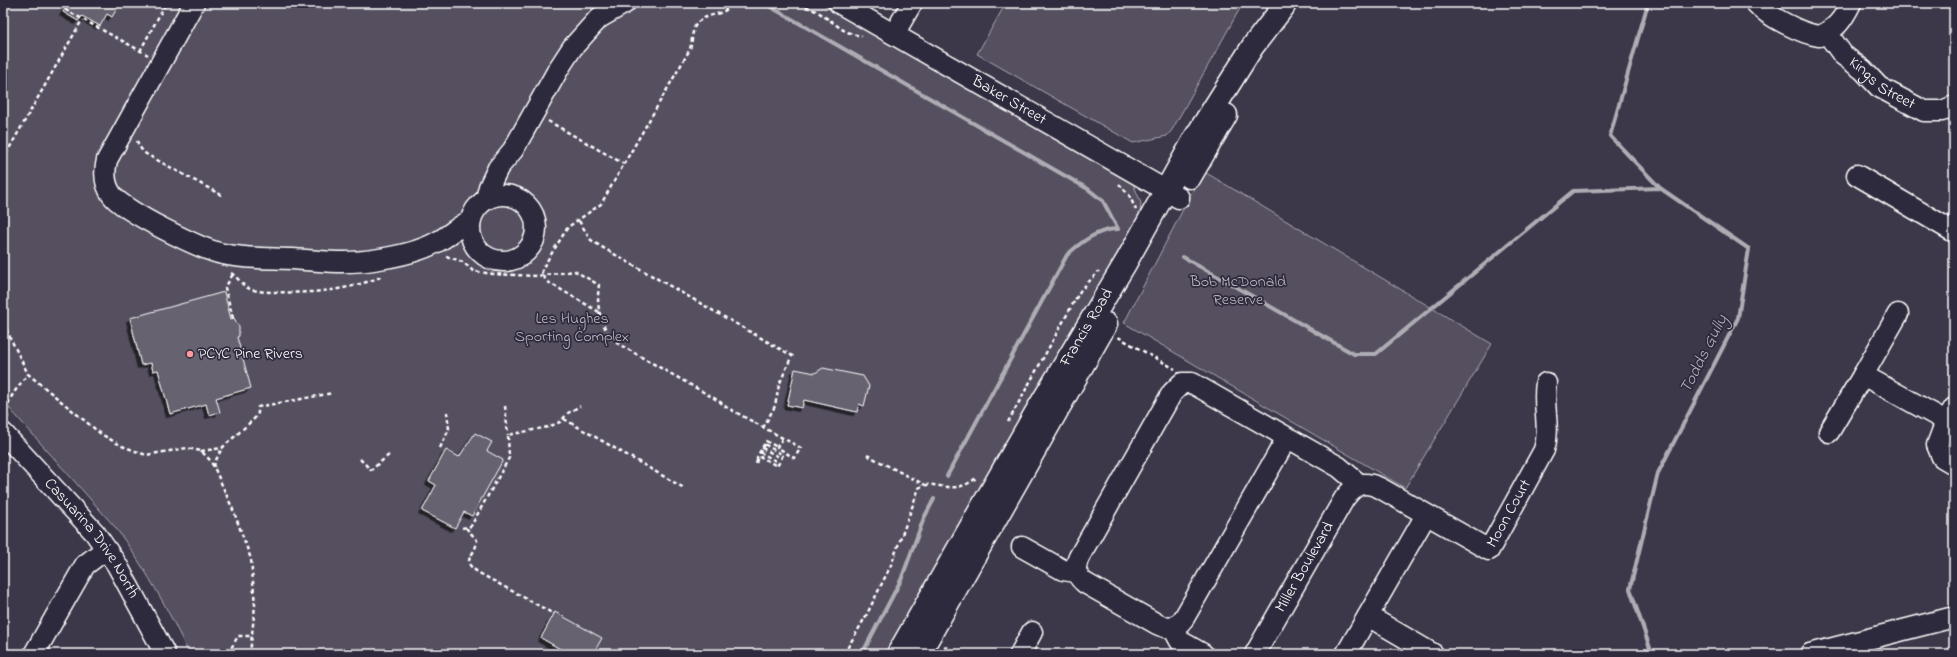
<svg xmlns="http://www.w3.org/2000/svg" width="1957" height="657" font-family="'Indie Flower',sans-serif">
<defs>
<filter id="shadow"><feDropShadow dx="-3.5" dy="3.5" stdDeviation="0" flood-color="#0009"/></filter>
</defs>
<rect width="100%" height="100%" fill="#3c3749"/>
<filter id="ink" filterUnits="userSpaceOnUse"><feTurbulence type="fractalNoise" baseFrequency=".025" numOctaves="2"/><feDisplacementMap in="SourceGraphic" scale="8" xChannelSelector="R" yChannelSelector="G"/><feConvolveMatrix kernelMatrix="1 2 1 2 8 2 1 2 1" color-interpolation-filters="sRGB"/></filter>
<g filter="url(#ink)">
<!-- green -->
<path fill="#555060" stroke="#aaa8b0" d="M 3,3 L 820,3 L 1133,183 L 1141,203 L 1140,214 L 890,654 L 189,654 C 169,610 144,566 115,527 L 3,401 Z
M 1006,3 L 1243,3 L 1172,130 L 1167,136 L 1133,143 L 977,54 Z
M 1203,171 L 1492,344 L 1405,488 L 1124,323 Z"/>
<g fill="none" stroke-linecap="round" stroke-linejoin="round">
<!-- stream -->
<path stroke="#afadb4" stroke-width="4" d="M 764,3 L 1088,189 L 1103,201 L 1118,229 C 1098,229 1081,242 1067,255 L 947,476
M 1648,3 L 1610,136 L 1660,188 L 1749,249 L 1738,318 L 1658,473 L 1630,589 L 1652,654
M 1183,257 L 1354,354 L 1376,354 L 1573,191 L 1660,188
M 862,654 L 901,580 L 924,518 L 934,499"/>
</g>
<!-- building -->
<path fill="#666270" stroke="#fff" filter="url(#shadow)" d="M 69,3 L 120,3 L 112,17 L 107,14 L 100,26 L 82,16 L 78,21 L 63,12 Z
M 224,292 L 231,319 L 234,318 L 239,327 L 239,336 L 237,337 L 251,388 L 216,398 L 220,412 L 209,415 L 206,404 L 170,414 L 158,370 L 153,371 L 151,363 L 141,365 L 130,318 Z
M 823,368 L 863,376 L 869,386 L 864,406 L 859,404 L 857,412 L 804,400 L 802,408 L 787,405 L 795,369 L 815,373 Z
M 475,433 L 492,442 L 487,451 L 503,460 L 472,516 L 464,512 L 455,528 L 422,511 L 436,485 L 429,481 L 446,450 L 459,457 Z
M 555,612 L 602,638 L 593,654 L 569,654 L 541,638 Z"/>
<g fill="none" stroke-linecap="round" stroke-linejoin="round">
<defs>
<g id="minor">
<path d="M 194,3 L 107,160 C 104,172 104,184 112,195 C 123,211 202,250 223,254 C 245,259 269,258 292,259 C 319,261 347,264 373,260 C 394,257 419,252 437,242 C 449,236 458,226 470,221"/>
<path id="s1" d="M 839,3 L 1179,198"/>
<path d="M 1756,3 C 1767,16 1802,34 1819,36 C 1836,30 1843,19 1851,3"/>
<path id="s2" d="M 1827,33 L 1843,55 L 1863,70 L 1879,87 L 1924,111 L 1942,111 L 1954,106"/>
<path d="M 894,34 L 912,3"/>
<path d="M 1857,175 L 1954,232"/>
<circle cx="503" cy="228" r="33"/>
<path d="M 486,199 L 489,187 L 498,168 L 513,150 L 559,68 L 572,48 L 599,18 L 625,3"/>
<path d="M 1898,314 L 1863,375 L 1946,421"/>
<path d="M 1954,408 L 1946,421 L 1937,445 L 1942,457 L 1954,464"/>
<path d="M 1829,432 L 1863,375"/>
<path id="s3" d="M 3,433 L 95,533 L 117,565 L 165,654"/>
<path d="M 1287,438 L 1184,618 C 1176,629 1169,630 1157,624 L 1085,583 C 1075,575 1074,568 1079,557 L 1172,393 L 1182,383 L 1192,383 L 1339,467 L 1359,484"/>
<path d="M 1022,547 L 1063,570 L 1076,572"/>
<path d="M 1368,616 L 1433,654"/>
<path d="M 1173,628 L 1180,641 L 1203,654"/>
<path d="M 34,654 L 85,565 L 106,549"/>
<path d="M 1020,654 L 1032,632"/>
<path id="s4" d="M 1255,654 L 1344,499 C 1355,484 1363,480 1380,488 L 1489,550 L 1544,450 C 1551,427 1542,406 1546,383"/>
<path d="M 1346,654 L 1426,515"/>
<path d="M 1810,654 L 1954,617"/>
</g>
<g id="major">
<path d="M 1190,177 L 1226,115"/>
<path id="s5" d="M 898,654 L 1038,409 L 1126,262 L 1195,138 L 1253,46 L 1284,6"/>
<path d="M 919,654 L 1106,324"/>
</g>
</defs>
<!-- minor casing -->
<use href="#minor" stroke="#fff" stroke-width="23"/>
<!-- major casing -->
<use href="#major" stroke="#fff" stroke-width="25"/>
<!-- path -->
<path stroke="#fff" stroke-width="2.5" stroke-dasharray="4 3" stroke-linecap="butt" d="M 53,3 L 148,55
M 800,3 C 808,8 818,11 825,17 C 840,27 843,33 862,36
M 140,51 L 166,3
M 548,121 L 624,164
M 137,141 L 141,149 L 146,154 L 223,196
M 6,154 L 82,20
M 1119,184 L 1129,195 L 1136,210
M 579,221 L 591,240 L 600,246 L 796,358
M 446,256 L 463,262 L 473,271 L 493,274 L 537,276 L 575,271 L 599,285 C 596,306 600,326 615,342 L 719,401 L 726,407 L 801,448 L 794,458 L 777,447 L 782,439
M 231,273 C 238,277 242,286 250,289 C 258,292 268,292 277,292 C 313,294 350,290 383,276
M 599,312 L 548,282 L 542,275 L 542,269 L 568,227 L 601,204 L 689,51 C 693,43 691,34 695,26 C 704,11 725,18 732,3
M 233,318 L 225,288 L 233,274
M 3,323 L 28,374 L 101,434 L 122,446 L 146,455 L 187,448 L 201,451 L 209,459 L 214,467 L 234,512 L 251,559 L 255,605 L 250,654
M 1118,337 L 1175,369
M 505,406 L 508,435
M 8,418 C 3,402 19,386 28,374
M 564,419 L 684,488
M 1008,422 L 1080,291 L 1099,271
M 763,428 L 775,406 L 779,385 L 792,355
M 440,448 L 449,429 L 447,412
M 762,448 L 781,458 L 783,455 L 764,444
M 201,451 L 222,448 L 255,418 L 258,413 L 258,407 L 333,393
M 760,452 L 779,463 L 777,466 L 761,457 L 757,460 L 757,457 L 766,441 L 777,447
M 867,455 L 925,485
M 360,459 L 371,470 L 390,454
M 756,463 L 757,460
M 214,467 L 215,462 L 222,448
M 462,528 L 471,526 L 509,458 L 508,435 L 548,427 L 560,422 L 568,413 L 580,406
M 466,528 L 477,540 C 476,558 457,560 481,574 L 554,614
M 944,646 L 957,654
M 228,654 L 238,636 L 252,636
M 844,654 L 866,616 L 891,565 L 919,488 C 933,477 953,499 977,477"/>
<!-- minor -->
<use href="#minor" stroke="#2f2a3d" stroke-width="20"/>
<!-- major -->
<use href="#major" stroke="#2f2a3d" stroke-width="22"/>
</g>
</g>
<!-- markers -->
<circle fill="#ff9aa2" stroke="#2f2a3d" stroke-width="1.5" cx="190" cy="354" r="4"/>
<g text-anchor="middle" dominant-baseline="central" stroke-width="3.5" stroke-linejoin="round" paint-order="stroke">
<!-- street labels -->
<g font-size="16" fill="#fff" stroke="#2f2a3d">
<text stroke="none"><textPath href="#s2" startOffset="76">Kings Street</textPath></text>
<text stroke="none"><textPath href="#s1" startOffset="196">Baker Street</textPath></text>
<text stroke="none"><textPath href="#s5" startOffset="377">Francis Road</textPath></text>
<text stroke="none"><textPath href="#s4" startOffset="388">Moon Court</textPath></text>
<text stroke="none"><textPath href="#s3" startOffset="138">Casuarina Drive North</textPath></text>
<text stroke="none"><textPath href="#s4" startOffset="100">Miller Boulevard</textPath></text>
</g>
<!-- park labels -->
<g font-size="16" fill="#bbb9bf" stroke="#2f2a3d">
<text x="1238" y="282">Bob McDonald<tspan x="1238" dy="18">Reserve</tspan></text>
<text x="572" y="319">Les Hughes<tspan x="572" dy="18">Sporting Complex</tspan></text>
</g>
<!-- poi labels -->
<g font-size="16" fill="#fff" stroke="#2f2a3d" text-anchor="start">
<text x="198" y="354">PCYC Pine Rivers</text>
</g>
<!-- water labels -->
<g font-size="17" font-style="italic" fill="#b5b4ba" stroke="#2f2a3d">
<text transform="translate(1704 354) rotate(-63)">Todds Gully</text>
</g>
</g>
<!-- margin -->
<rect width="1957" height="657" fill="none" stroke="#2f2a3d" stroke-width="16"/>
<rect x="8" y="8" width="1941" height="641" fill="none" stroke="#fff" stroke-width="1.5" filter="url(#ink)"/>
</svg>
